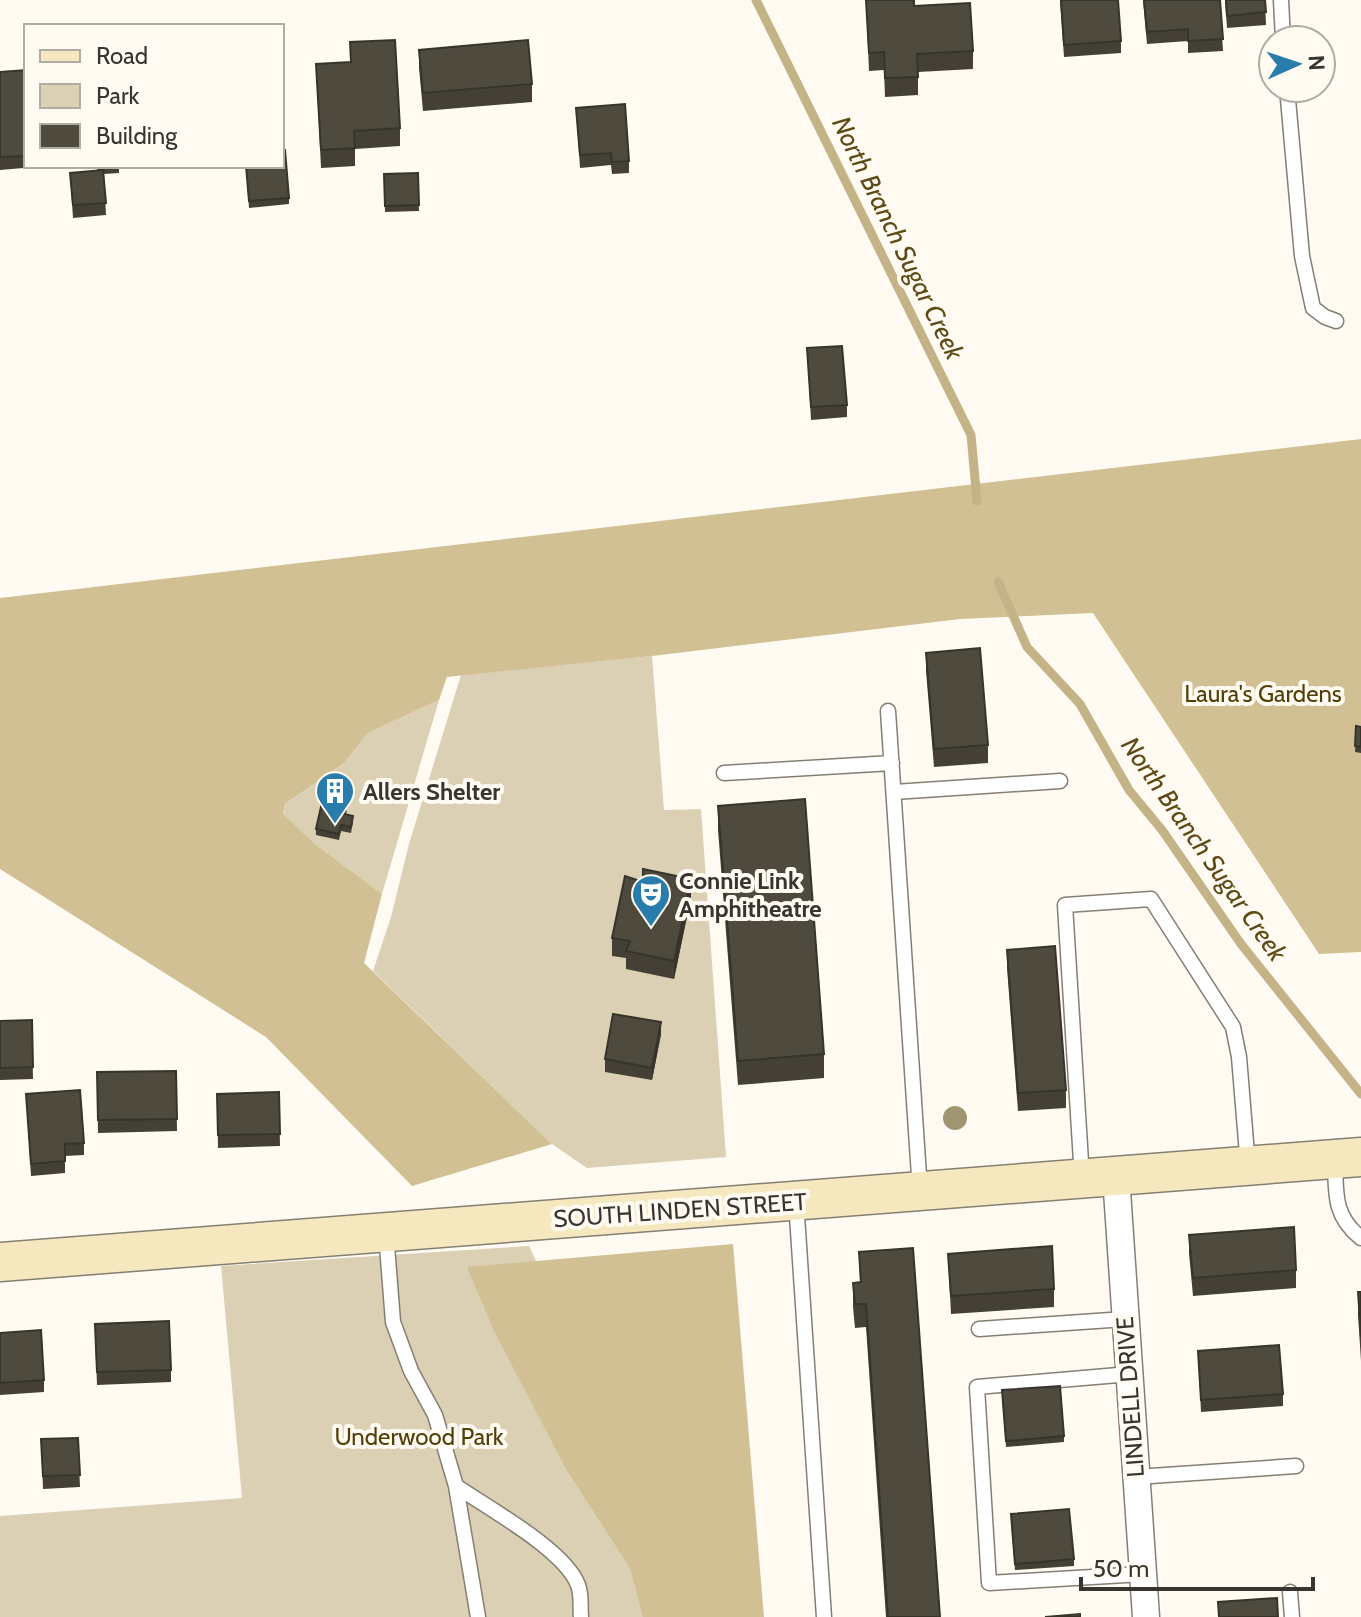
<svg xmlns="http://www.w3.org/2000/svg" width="1361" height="1617" font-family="Cabin,sans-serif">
<rect width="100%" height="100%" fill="#fffbf2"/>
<!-- green -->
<path fill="#dbd0b4" d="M 652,656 L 664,810 L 701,809 L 726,1157 L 587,1168 L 552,1144 L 373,971 L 391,917 L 409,844 L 461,675 Z
M 439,700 L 382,894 L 315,844 L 283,815 L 285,804 L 344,763 L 368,733 Z
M 529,1246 L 657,1517 L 685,1617 L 0,1617 L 0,1516 L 242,1498 L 221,1266 Z"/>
<!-- forest -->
<path fill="#d1c094" d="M 1361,439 L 1361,952 L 1319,954 L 1093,613 L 960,619 L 652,656 L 447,677 L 439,700 L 368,733 L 344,763 L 285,804 L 283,814 L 315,844 L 382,894 L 364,963 L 552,1144 L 412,1186 L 266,1037 L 0,869 L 0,598 Z
M 733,1244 L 764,1617 L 643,1617 L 630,1568 L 566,1469 L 494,1331 L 467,1267 Z"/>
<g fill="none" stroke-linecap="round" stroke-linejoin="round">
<!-- stream -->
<path stroke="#c5b388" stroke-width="9" d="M 756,0 L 971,435 L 977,501
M 998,582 L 1027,647 L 1080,704 L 1129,790 L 1162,830 L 1241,944 L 1361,1094"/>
<defs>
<path id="service" d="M 1281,0 L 1283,40
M 1287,88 L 1302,256 L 1313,308 L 1325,317 L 1336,321
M 888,711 L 920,1191
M 724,773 L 892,763
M 894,792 L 1060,781
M 1335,1159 C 1336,1193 1333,1216 1361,1238
M 1082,1178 L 1065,905 L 1151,899 L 1233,1027 L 1239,1057 L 1248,1166
M 796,1201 L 824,1617
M 386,1233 L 393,1322 L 411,1371 L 435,1415 L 456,1486 L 478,1617
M 979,1329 L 1125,1319
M 1130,1374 L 977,1387 L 989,1583 L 1143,1574
M 1136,1477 L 1296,1466
M 456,1486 C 488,1508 565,1550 578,1585 C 582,1595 580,1607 581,1617
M 1290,1592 L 1292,1617"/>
<path id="minor" d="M 1116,1176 L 1146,1617"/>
<path id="secondary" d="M 0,1262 L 1361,1157"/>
</defs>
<!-- service casing -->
<use href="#service" stroke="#847f72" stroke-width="17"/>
<!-- minor casing -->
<use href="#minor" stroke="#847f72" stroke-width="29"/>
<!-- secondary casing -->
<use href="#secondary" stroke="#847f72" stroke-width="41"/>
<!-- service -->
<use href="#service" stroke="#fff" stroke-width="14"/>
<!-- minor -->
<use href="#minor" stroke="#fff" stroke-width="26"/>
<!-- secondary -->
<use href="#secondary" stroke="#f6e8be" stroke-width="38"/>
</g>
<!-- trees -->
<circle fill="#a09471" cx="955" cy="1118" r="12"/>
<!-- wall -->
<path fill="#444035" d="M 866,0 L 914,6 L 973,51 L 973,69 L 918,72 L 918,95 L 885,97 L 884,70 L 869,71 Z
M 1060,0 L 1121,41 L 1121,53 L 1064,57 Z
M 1143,0 L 1220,0 L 1223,51 L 1188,53 L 1188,41 L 1147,44 Z
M 1225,0 L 1265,0 L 1266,25 L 1227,28 Z
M 350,42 L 400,128 L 400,146 L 355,149 L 355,166 L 321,168 L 316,64 L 350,62 Z
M 419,50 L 532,84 L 532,102 L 423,111 L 419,68 Z
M 26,70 L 26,166 L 35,166 L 35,167 L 0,170 L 0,72 Z
M 576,108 L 629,161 L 629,173 L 612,174 L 611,165 L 580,168 Z
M 97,166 L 119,166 L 119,173 L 104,174 L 106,215 L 73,218 L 70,173 L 97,171 Z
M 246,166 L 289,198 L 289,204 L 249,208 Z
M 418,173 L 419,211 L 385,212 L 384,174 Z
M 807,348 L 847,405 L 847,417 L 811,420 Z
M 926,653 L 988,745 L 988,763 L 934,767 L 926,671 Z
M 1356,726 L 1361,727 L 1361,753 L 1355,752 Z
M 718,806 L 824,1054 L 824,1078 L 738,1085 L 718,830 Z
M 347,810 L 346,814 L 353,822 L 351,833 L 341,831 L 339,840 L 316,835 L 316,829 Z
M 691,897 L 674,979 L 626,969 L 626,958 L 612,956 L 612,938 Z
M 1007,950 L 1066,1090 L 1066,1108 L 1018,1111 L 1007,968 Z
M 32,1020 L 33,1079 L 0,1080 L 0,1021 Z
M 661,1034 L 652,1080 L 605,1072 L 605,1059 Z
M 176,1071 L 177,1131 L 98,1133 L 97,1072 Z
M 279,1092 L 280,1146 L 218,1148 L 217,1094 Z
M 26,1094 L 84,1143 L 84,1155 L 65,1156 L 65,1173 L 31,1176 Z
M 1189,1235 L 1296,1270 L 1296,1288 L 1193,1296 L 1189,1253 Z
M 859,1252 L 940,1617 L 886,1617 L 866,1327 L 855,1328 L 853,1307 L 853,1283 L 860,1283 Z
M 948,1254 L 1054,1289 L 1054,1307 L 951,1314 Z
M 1358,1292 L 1361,1292 L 1361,1361 L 1358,1315 Z
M 0,1333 L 44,1380 L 44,1392 L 0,1395 Z
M 95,1336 L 171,1370 L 171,1382 L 97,1385 Z
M 1198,1351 L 1283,1394 L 1283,1406 L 1201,1412 Z
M 1002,1397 L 1064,1436 L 1064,1442 L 1006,1447 Z
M 78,1438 L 80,1487 L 43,1489 L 41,1439 Z
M 1011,1520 L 1074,1559 L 1074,1566 L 1015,1570 Z"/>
<!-- shaded-wall -->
<path fill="#37342b" d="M 691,879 L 691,897 L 674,979 L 674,961 Z
M 661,1022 L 661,1034 L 652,1080 L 652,1068 Z"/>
<!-- building -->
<path fill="#4f4a3e" stroke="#37342b" stroke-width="2" d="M 866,0 L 914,0 L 914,6 L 970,3 L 973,51 L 917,54 L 918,77 L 885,78 L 884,52 L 869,53 Z
M 1061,0 L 1118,0 L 1121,41 L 1064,45 Z
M 1144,0 L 1220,0 L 1223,39 L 1188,41 L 1188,29 L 1147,32 Z
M 1226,0 L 1265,0 L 1266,12 L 1227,16 Z
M 395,40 L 400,128 L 354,131 L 355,148 L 321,150 L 316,64 L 351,62 L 350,42 Z
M 528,40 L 532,84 L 423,93 L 419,50 Z
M 26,70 L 26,156 L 0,157 L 0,72 Z
M 625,104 L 629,161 L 612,162 L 611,153 L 580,155 L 576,108 Z
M 282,150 L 285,150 L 289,198 L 249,201 L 246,166 L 282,166 Z
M 103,170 L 106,203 L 73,205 L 70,173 Z
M 418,173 L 419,205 L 385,206 L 384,174 Z
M 842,346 L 847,405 L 811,407 L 807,348 Z
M 980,648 L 988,745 L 934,749 L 926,653 Z
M 1356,726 L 1361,727 L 1361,747 L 1355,746 Z
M 323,798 L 347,803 L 344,814 L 353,816 L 351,827 L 341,825 L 339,834 L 316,829 Z
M 805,799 L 824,1054 L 738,1061 L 718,806 Z
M 643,869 L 691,879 L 674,961 L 626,951 L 630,941 L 612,938 L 625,876 L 643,882 Z
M 1055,946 L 1066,1090 L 1018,1093 L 1007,950 Z
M 613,1014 L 661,1022 L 652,1068 L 605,1059 Z
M 32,1020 L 33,1067 L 0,1068 L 0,1021 Z
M 176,1071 L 177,1119 L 98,1120 L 97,1072 Z
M 80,1090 L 84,1143 L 65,1144 L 65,1161 L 31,1164 L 26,1094 Z
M 279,1092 L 280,1134 L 218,1135 L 217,1094 Z
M 1294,1227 L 1296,1270 L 1193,1278 L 1189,1235 Z
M 1052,1246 L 1054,1289 L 951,1296 L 948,1254 Z
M 913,1248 L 940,1617 L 888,1617 L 866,1304 L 855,1304 L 853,1283 L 861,1282 L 859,1252 Z
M 1358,1292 L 1361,1292 L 1361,1337 Z
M 169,1321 L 171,1370 L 97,1372 L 95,1324 Z
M 41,1330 L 44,1380 L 0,1383 L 0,1333 Z
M 1279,1345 L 1283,1394 L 1201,1400 L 1198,1351 Z
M 1060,1386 L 1064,1436 L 1006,1441 L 1002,1390 Z
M 78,1438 L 80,1475 L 43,1476 L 41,1439 Z
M 1069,1509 L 1074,1559 L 1015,1564 L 1011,1514 Z
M 1277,1598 L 1278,1617 L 1219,1617 L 1218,1602 Z
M 1080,1614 L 1080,1617 L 1045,1617 Z"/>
<!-- icons -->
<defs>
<symbol id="building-pin" viewBox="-11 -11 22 30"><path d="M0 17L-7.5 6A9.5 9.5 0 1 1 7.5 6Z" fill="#297dad" stroke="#fffbf2"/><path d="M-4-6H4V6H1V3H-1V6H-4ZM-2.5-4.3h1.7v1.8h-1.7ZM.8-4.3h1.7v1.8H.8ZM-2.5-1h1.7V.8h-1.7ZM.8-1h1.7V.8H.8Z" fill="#fff"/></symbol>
<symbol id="theatre-pin" viewBox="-11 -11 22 30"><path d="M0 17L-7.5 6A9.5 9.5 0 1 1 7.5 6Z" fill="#297dad" stroke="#fffbf2"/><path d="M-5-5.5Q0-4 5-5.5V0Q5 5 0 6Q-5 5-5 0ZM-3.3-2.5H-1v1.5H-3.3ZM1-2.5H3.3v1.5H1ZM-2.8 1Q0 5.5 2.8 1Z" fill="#fff"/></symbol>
</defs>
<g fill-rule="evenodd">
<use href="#building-pin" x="313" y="769" width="44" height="60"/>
<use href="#theatre-pin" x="629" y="872" width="44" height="60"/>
</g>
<g text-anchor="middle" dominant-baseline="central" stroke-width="8" stroke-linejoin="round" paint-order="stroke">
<!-- park labels -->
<g font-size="24" fill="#523f07" stroke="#fffbf2">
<text x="1263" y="693">Laura's Gardens</text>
<text x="419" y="1436">Underwood Park</text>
</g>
<!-- poi labels -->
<g font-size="24" font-weight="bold" fill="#383530" stroke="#fffbf2" text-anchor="start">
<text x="363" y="791">Allers Shelter</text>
<text x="679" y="880">Connie Link<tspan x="679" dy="28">Amphitheatre</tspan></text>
</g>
<!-- street labels -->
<g font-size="24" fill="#383530" stroke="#fffbf2">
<text transform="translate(680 1210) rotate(-4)">SOUTH LINDEN STREET</text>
<text transform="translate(1130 1397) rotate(-94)">LINDELL DRIVE</text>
</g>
<!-- water labels -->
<g font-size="26" font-style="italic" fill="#5d4a15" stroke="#fffbf2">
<text transform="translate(898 238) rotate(64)">North Branch Sugar Creek</text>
<text transform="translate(1204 849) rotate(55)">North Branch Sugar Creek</text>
</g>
</g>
<!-- legend -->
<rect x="24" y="24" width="260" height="144" fill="#fffbf2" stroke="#afaca4" stroke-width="2"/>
<rect x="40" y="50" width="40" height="12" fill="#f6e8be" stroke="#afaca4" stroke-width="2"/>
<text x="96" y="64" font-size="24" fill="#383530">Road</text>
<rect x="40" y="84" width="40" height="24" fill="#dbd0b4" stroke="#afaca4" stroke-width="2"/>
<text x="96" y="104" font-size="24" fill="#383530">Park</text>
<rect x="40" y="124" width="40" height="24" fill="#4f4a3e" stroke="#afaca4" stroke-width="2"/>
<text x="96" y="144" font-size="24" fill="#383530">Building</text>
<!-- north arrow -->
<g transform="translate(1297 64) rotate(87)"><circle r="38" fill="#fffbf2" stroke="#afaca4" stroke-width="2"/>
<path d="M0-6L14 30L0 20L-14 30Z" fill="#297dad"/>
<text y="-12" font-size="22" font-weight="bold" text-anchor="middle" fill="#383530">N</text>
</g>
<!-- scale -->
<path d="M1081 1577v12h232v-12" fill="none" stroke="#383530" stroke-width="4"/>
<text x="1093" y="1577" font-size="24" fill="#383530" stroke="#fffbf2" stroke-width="6" paint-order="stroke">50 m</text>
</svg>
